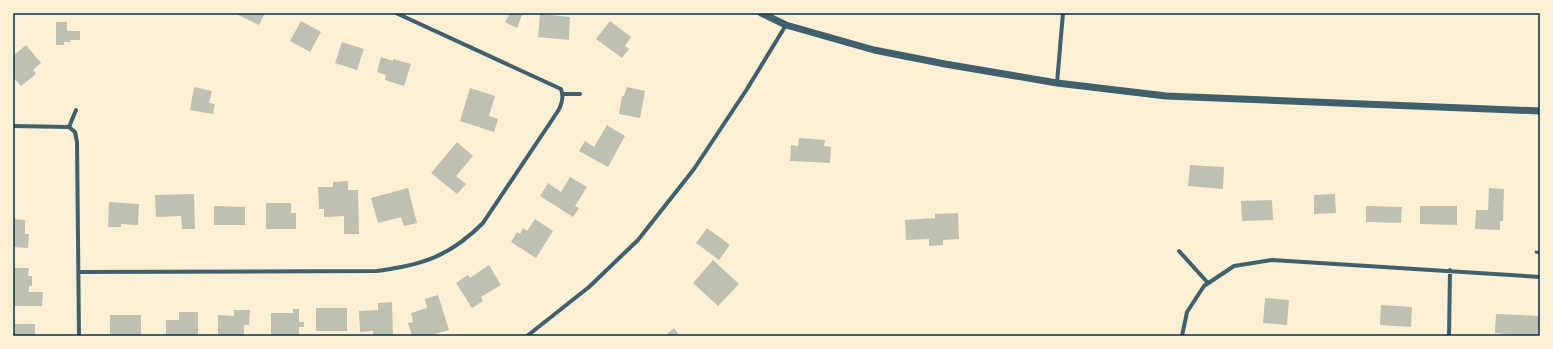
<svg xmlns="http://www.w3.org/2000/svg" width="1553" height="349" font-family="Raleway,sans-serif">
<rect width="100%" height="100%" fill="#fdf0d5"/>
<!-- building -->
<path fill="#bec0b2" d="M 234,13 L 265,13 L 259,25 Z
M 510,13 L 523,13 L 517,28 L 505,22 Z
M 540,14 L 570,17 L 569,40 L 538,37 Z
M 301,21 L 321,32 L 310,52 L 290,41 Z
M 610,21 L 631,37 L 625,46 L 629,49 L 622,58 L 596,39 Z
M 56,22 L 67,22 L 67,31 L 80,31 L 80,40 L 70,40 L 70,42 L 64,42 L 64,45 L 56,45 Z
M 342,42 L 364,49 L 357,70 L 335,63 Z
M 26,45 L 41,63 L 33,70 L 36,74 L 21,86 L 13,77 L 13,56 Z
M 381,57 L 393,61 L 393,59 L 411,64 L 404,86 L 385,80 L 386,75 L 377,72 Z
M 194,87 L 212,91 L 209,103 L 215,104 L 213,114 L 190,110 Z
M 627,87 L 645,91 L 640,118 L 619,114 L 622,96 L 624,96 Z
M 470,88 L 495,96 L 489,116 L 498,119 L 494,132 L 460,121 Z
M 607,125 L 625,136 L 608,167 L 579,151 L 585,141 L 594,147 Z
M 799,138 L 825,140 L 824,146 L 831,147 L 830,163 L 790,161 L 791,145 L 798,146 Z
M 457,142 L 473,156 L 456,176 L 466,184 L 457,194 L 431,173 Z
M 1190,165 L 1224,167 L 1223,189 L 1188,186 Z
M 570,177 L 587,187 L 575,206 L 579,208 L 573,217 L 540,196 L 548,183 L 561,192 Z
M 348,181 L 348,190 L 358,190 L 359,234 L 344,234 L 344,216 L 324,217 L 324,209 L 319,209 L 318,187 L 333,187 L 333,182 Z
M 408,188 L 417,223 L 404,226 L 401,217 L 378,223 L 371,198 Z
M 1489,188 L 1504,189 L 1503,221 L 1500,221 L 1500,230 L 1475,229 L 1476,210 L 1488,210 Z
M 194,194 L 195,229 L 182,229 L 181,216 L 156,217 L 155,195 Z
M 1335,194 L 1336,213 L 1314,214 L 1314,195 Z
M 1272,200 L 1273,220 L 1242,221 L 1241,201 Z
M 109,202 L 139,204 L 138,225 L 121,224 L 121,227 L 108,227 Z
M 266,203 L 291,203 L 291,213 L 296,213 L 296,229 L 266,229 Z
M 214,206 L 245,207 L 245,225 L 214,225 Z
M 1366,206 L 1402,207 L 1401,223 L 1366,222 Z
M 1420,206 L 1457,206 L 1457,225 L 1420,224 Z
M 958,213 L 959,239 L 943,240 L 943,245 L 929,246 L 929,239 L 906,240 L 905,220 L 935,218 L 935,214 Z
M 13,219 L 25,220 L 25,234 L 29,234 L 28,248 L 13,247 Z
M 535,219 L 553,231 L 536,258 L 511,242 L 517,232 L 520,234 L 523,228 L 527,231 Z
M 707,228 L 730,245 L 719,260 L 696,243 Z
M 713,260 L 739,284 L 718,306 L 693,283 Z
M 489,265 L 501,285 L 481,297 L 483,301 L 472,308 L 456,283 L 468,275 L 470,278 Z
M 13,268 L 29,268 L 28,276 L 32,276 L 32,286 L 29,286 L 29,292 L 43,292 L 42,306 L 13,306 Z
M 438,295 L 449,330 L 429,336 L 412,336 L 408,323 L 413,322 L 411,313 L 427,308 L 425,299 Z
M 1265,298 L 1289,300 L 1287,325 L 1263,323 Z
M 392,302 L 393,336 L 373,335 L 373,331 L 360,332 L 359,311 L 378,310 L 378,303 Z
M 1381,305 L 1412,307 L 1411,327 L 1380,325 Z
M 316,308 L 347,308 L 347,331 L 316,331 Z
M 293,309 L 299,309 L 299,322 L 304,322 L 304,327 L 299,327 L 299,336 L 271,336 L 271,313 L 293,313 Z
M 234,310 L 250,310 L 249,325 L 244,325 L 244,336 L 218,336 L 218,315 L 234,316 Z
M 179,312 L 198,312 L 198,336 L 166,336 L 166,320 L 179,320 Z
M 1496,314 L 1540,316 L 1540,336 L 1521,335 L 1521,336 L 1505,336 L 1505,334 L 1495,333 Z
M 110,315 L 141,315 L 141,336 L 110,336 Z
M 13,324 L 35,324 L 35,336 L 13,336 Z
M 674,328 L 680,336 L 665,336 Z"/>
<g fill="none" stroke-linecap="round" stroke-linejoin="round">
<!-- service -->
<path stroke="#3f606c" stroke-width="3" d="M 1536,252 L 1540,253"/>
<!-- minor -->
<path stroke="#3f606c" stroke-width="4" d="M 1057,83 L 1063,13
M 563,94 L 580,94
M 13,126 L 69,127 L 75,132 L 77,142 L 79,336
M 69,127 L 76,110
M 1179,251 L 1208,283
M 79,272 L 377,271 C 423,265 450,256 483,223 L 558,111 C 562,104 564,97 561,89 L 396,13
M 527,336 L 589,287 L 638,240 L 694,169 L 747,89 L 786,25
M 1182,336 L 1187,312 L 1204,286 L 1234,266 L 1272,260 L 1540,277
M 1449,336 L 1450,270"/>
<!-- tertiary -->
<path stroke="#3f606c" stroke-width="7" d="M 761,13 L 786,25 L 874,50 L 945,64 L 1057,83 L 1166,96 L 1540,111"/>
</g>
<!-- border -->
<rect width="1553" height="349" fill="none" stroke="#fdf0d5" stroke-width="28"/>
<rect x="14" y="14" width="1525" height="321" fill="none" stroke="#003049" stroke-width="1.5"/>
</svg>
